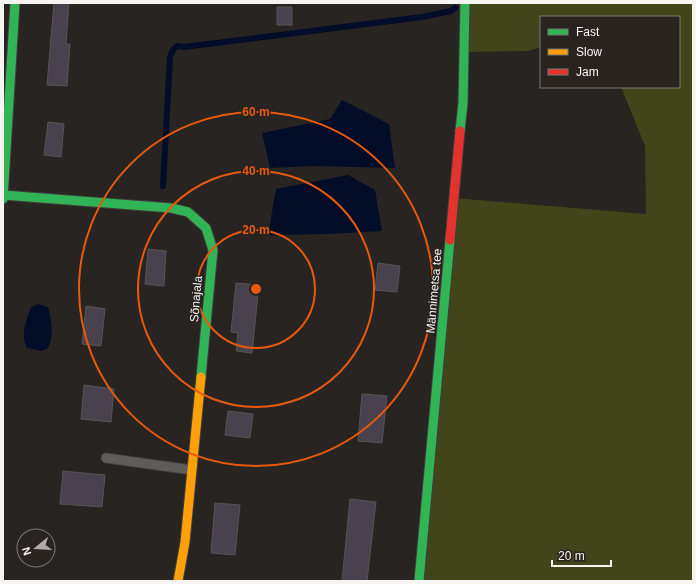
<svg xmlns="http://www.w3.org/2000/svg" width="696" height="584" font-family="Helvetica,sans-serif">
<rect width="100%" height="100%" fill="#272422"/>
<!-- green -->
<path fill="#42451a" d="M 466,3 L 693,3 L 693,581 L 421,581 L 454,198 L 646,214 L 645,146 L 621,87 L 679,87 L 679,17 L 541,17 L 541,47 L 528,51 L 465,52 Z"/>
<!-- water -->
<path fill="#040d28" d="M 342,100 L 389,124 L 395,168 L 312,166 L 270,168 L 262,133 L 330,119 Z
M 348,175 L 375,190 L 382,231 L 329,234 L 268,235 L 276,189 Z
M 38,304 L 48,307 C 52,320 54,336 48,348 L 41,351 L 27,348 C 20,335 26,320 31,307 Z"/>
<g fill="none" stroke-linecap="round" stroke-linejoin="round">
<!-- stream -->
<path stroke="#040d28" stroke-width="6" d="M 163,186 L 170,57 L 173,50 L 177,46 L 184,47 L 422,17 L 451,11 L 455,8"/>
</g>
<!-- building -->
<path fill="#49414d" stroke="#565455" d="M 54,3 L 69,3 L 66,44 L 70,44 L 67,86 L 47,85 Z
M 277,7 L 292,7 L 292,25 L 277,25 Z
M 48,122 L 64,124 L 61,157 L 44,155 Z
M 148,249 L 166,251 L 164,286 L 145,284 Z
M 378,263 L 400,266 L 397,292 L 375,290 Z
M 236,283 L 259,285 L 252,353 L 236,351 L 238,333 L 231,332 Z
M 86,306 L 105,309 L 101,346 L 82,344 Z
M 84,385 L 114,389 L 111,422 L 81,419 Z
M 362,394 L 387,396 L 382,443 L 358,441 Z
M 228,411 L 253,414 L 250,438 L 225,435 Z
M 63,471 L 105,475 L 102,507 L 60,504 Z
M 350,499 L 376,502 L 367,581 L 342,581 Z
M 215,503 L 240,505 L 235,555 L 211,553 Z"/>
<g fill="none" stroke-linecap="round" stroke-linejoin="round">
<defs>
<path id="lane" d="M 106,458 L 192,470"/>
<path id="fast" d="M 460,131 L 463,103 L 465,3
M 3,195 L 171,208 L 188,212 L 206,228 L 213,250 L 201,377
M 3,199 L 15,3
M 419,581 L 450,240"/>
<path id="slow" d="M 178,581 L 185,542 L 201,377"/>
<path id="jam" d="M 450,240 L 460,131"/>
</defs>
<!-- lane casing -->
<use href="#lane" stroke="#413f3d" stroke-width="11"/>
<!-- fast casing -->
<use href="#fast" stroke="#413f3d" stroke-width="11"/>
<!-- slow casing -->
<use href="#slow" stroke="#413f3d" stroke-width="11"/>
<!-- jam casing -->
<use href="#jam" stroke="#413f3d" stroke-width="11"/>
<!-- lane -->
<use href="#lane" stroke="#5e5d5b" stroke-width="9"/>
<!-- fast -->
<use href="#fast" stroke="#30b455" stroke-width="9"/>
<!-- slow -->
<use href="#slow" stroke="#ff9f0a" stroke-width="9"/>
<!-- jam -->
<use href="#jam" stroke="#e5322d" stroke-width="9"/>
</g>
<!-- distance rings -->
<g fill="none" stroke="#e8590c" stroke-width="2">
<circle cx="256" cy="289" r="59"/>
<circle cx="256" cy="289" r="118"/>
<circle cx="256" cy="289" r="177"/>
</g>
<g text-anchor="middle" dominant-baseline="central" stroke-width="3" stroke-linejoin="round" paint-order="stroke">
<!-- street labels -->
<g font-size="12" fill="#f7f4f1" stroke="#292420">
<text transform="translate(434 291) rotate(-85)">Männimetsa tee</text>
<text transform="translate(196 299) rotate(-85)">Sõnajala</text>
</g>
</g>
<circle cx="256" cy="289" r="6" fill="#e8590c" stroke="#292420" stroke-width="2"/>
<g font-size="12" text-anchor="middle" font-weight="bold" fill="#e8590c" stroke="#292420" stroke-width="3" stroke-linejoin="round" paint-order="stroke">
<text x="256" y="116">60 m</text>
<text x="256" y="175">40 m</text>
<text x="256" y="234">20 m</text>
</g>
<!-- border -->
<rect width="696" height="584" fill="none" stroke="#f7f4f1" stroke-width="8"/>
<!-- legend -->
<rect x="540" y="16" width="140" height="72" fill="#292420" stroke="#7b7774"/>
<rect x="548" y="29" width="20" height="6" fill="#30b455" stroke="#7b7774"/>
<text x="576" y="36" font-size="12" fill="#f7f4f1">Fast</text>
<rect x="548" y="49" width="20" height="6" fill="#ff9f0a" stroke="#7b7774"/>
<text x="576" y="56" font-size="12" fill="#f7f4f1">Slow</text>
<rect x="548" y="69" width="20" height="6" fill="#e5322d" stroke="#7b7774"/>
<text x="576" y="76" font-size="12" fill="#f7f4f1">Jam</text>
<!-- north arrow -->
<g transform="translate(36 548) rotate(252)"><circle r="19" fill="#292420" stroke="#7b7774"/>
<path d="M0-3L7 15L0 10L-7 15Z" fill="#aeaba9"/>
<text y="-6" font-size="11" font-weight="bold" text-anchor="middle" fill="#f7f4f1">N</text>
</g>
<!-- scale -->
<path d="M552 560v6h59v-6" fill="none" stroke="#f7f4f1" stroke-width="2"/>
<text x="558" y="560" font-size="12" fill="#f7f4f1" stroke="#292420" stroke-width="3" paint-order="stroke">20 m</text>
</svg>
